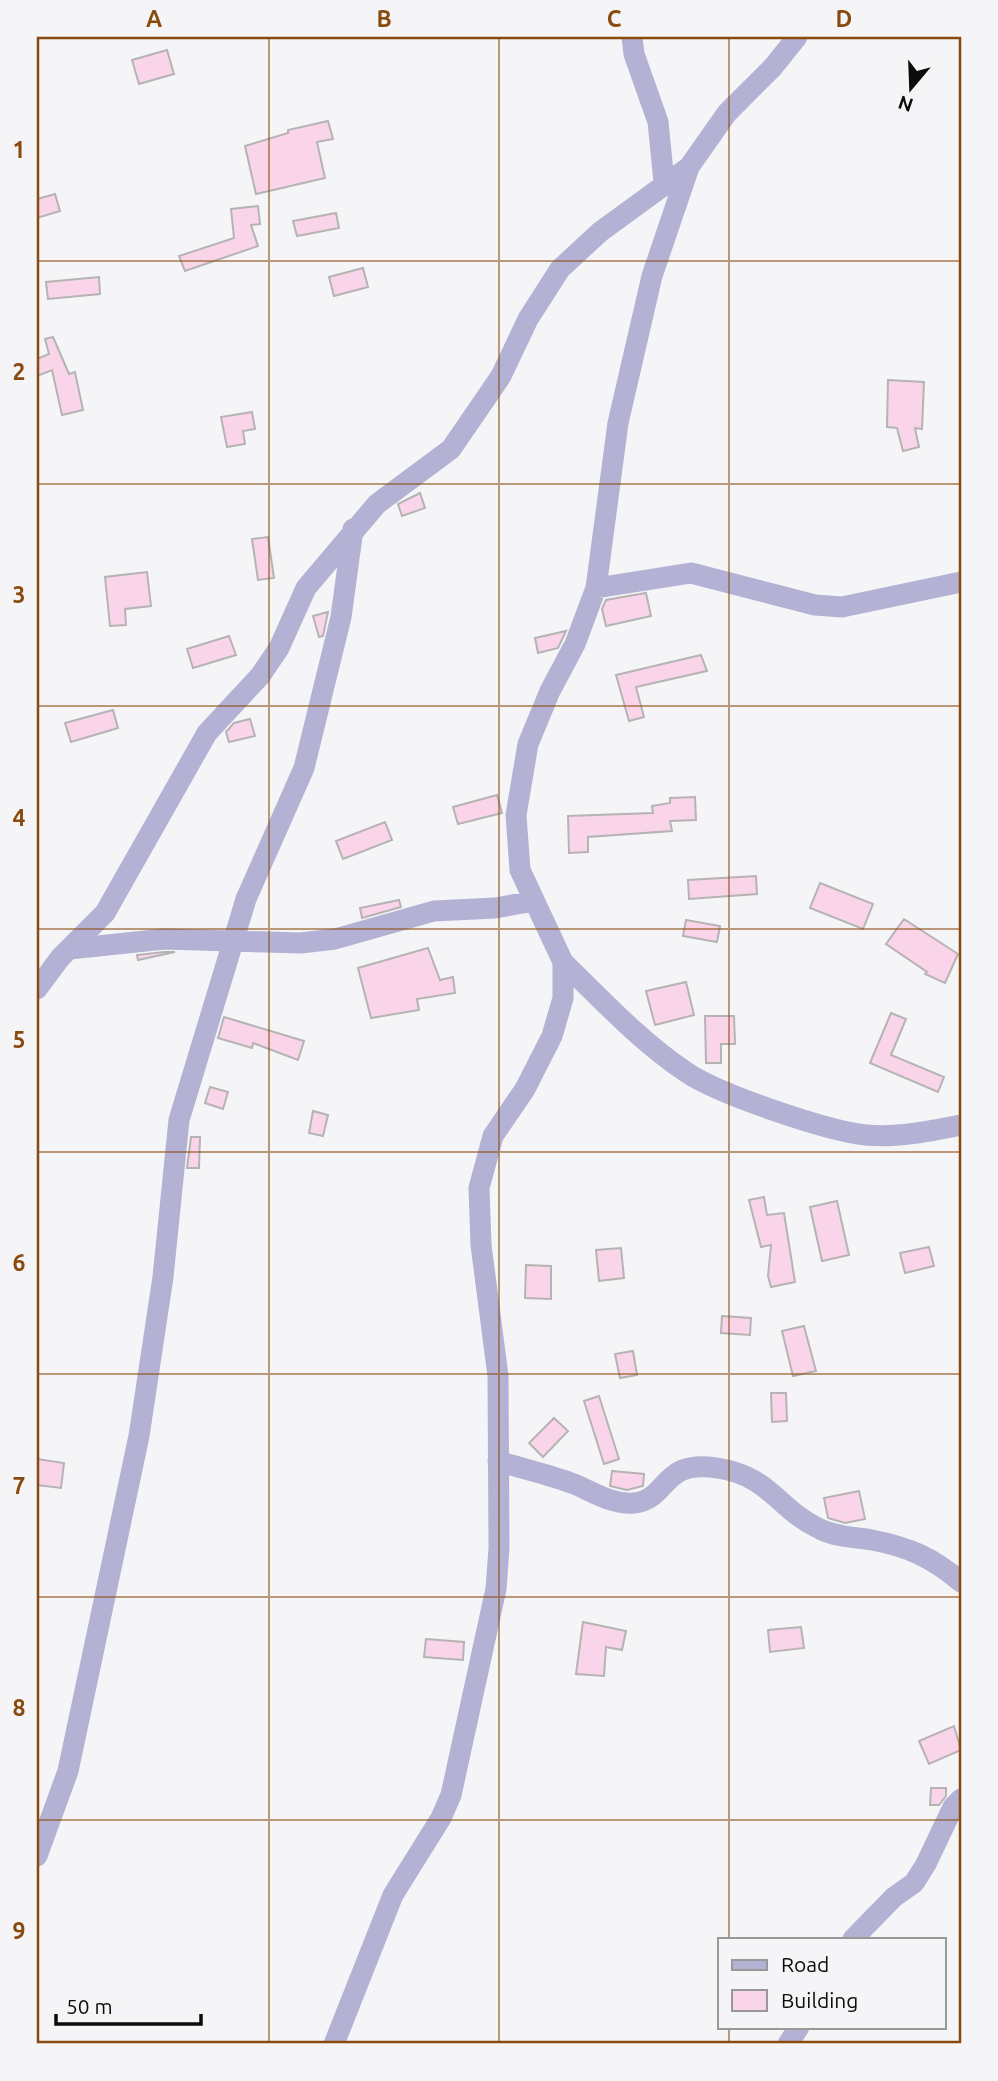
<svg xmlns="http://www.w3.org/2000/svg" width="998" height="2081" font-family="Ubuntu,sans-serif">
<rect width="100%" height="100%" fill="#f5f5f7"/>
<!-- building -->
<path fill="#fad5e9" stroke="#b5b3b4" stroke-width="2" d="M 167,50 L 174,74 L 139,84 L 132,60 Z
M 328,121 L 333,139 L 317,142 L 325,178 L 256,194 L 245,146 L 288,133 L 288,130 Z
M 55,194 L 60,211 L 37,218 L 37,199 Z
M 258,206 L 260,224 L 251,225 L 258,246 L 185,271 L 179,256 L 234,238 L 231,209 Z
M 336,213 L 339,228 L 297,236 L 293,221 Z
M 363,268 L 368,287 L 334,296 L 329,277 Z
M 99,277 L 100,294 L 48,299 L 46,282 Z
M 53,337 L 69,374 L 75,372 L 83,410 L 62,415 L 52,370 L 37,376 L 37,359 L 49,354 L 45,339 Z
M 888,380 L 924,382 L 922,429 L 915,428 L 919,447 L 903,451 L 897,428 L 887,427 Z
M 252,412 L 255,429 L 243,431 L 245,444 L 227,447 L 221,417 Z
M 420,493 L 425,508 L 402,516 L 398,504 Z
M 268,537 L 274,578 L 258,580 L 252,539 Z
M 147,572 L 151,606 L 125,609 L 126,625 L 110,626 L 105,577 Z
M 646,593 L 651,616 L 606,626 L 602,609 L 606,600 Z
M 328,612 L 323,636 L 319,637 L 313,616 Z
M 566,631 L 558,648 L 538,653 L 535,638 Z
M 229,636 L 236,655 L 193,668 L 187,649 Z
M 701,655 L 707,671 L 636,687 L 644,717 L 629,721 L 616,675 Z
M 113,710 L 118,728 L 71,742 L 65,723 Z
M 250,719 L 255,736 L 229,742 L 226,732 L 234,723 Z
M 497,795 L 502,813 L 458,824 L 453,807 Z
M 695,797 L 696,820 L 670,821 L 672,831 L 588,837 L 588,852 L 569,853 L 568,816 L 653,813 L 652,806 L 670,803 L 670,798 Z
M 385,822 L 392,840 L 343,859 L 336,841 Z
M 756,876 L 757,894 L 689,899 L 688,880 Z
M 820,883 L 873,904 L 863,929 L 810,908 Z
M 399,900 L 401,907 L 362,918 L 360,908 Z
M 904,919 L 958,954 L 945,983 L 925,974 L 927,972 L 886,944 Z
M 686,920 L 720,926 L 717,942 L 683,936 Z
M 428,948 L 440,980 L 453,977 L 455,993 L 417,999 L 419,1010 L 371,1018 L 358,968 Z
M 175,952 L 138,960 L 137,955 L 164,952 Z
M 686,982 L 694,1015 L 655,1025 L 646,991 Z
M 891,1013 L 906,1019 L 891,1055 L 944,1077 L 938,1092 L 870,1063 Z
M 705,1016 L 734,1016 L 735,1044 L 721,1044 L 721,1063 L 706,1063 Z
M 224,1017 L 304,1041 L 298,1060 L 253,1043 L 252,1048 L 218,1038 Z
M 210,1087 L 228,1092 L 223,1109 L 205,1103 Z
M 313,1111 L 328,1115 L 323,1136 L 309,1133 Z
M 191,1137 L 200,1137 L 199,1168 L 187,1168 Z
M 764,1197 L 767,1215 L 784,1213 L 795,1282 L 771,1287 L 768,1276 L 771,1245 L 761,1247 L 749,1200 Z
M 837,1201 L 849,1255 L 822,1261 L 810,1207 Z
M 929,1247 L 934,1266 L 905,1273 L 900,1253 Z
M 621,1248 L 624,1278 L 599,1281 L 596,1250 Z
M 526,1265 L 551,1266 L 551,1299 L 525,1298 Z
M 722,1316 L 751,1318 L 750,1335 L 721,1333 Z
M 804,1326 L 816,1371 L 793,1376 L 782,1331 Z
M 633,1351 L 637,1375 L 620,1378 L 615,1354 Z
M 771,1393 L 786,1393 L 787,1421 L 772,1422 Z
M 599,1396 L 619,1459 L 604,1464 L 584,1401 Z
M 554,1418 L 568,1431 L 543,1457 L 529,1443 Z
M 37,1459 L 64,1463 L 61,1488 L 37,1485 Z
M 612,1471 L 644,1474 L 643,1486 L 627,1490 L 610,1486 Z
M 859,1491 L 865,1519 L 845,1523 L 828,1518 L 824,1498 Z
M 583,1622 L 626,1631 L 622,1650 L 606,1647 L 604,1676 L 576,1674 Z
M 801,1627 L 804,1648 L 770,1652 L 768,1630 Z
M 426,1639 L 464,1642 L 463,1660 L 424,1657 Z
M 954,1726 L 961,1750 L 929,1764 L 919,1741 Z
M 931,1788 L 946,1788 L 946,1796 L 939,1805 L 930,1805 Z"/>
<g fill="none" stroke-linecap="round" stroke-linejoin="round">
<!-- minor -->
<path stroke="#b4b2d4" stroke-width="21" d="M 632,37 L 634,54 L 658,122 L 664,182
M 596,588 L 691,573 L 815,605 L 842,607 L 961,582
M 70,949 L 164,939 L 301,943 L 335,939 L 434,911 L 495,908 L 534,901
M 563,962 C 602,1000 640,1041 686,1072 C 718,1094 827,1131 866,1135 C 897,1138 931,1131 961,1125
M 37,989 L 60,958 L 105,913 L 207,733 L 260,676 L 279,648 L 306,588 L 377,504 L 451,449 L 501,376 L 528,319 L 560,269 L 600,232 L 689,167
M 498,1461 C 523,1469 550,1475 574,1484 C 594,1492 612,1505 634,1503 C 670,1499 660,1459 717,1468 C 771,1476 778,1510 820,1529 C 836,1537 854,1537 872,1540 C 909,1547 933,1558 961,1582
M 37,1856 L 68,1771 L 139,1436 L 163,1277 L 179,1120 L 246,899 L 304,768 L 341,617 L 353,529
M 853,1939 L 894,1897 L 914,1883 L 926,1864 L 953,1807 L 961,1799
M 334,2044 L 393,1895 L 441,1818 L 451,1795 L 496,1589 L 499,1548 L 498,1376 L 481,1245 L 479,1188 L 493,1136 L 525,1089 L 552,1036 L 563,998 L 563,962 L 520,870 L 516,815 L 528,744 L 550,691 L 575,644 L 596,588 L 618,423 L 652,276 L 689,167 L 727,113 L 773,67 L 797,37
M 788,2044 L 799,2027"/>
</g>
<!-- grid -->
<path fill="none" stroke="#894a0f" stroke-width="2" stroke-opacity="0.55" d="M 269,37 L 269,2044M 499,37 L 499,2044M 729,37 L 729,1939M 37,261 L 961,261M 37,484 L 961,484M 37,706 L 961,706M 37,929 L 961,929M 37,1152 L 961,1152M 37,1374 L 961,1374M 37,1597 L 961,1597M 37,1820 L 961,1820M 729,2027 L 729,2044"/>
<!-- border -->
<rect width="998" height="2081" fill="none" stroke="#f5f5f7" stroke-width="77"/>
<!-- legend -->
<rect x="718" y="1938" width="228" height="91" fill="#f5f5f7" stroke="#989899" stroke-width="2"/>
<rect x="732" y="1960" width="35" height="10" fill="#b4b2d4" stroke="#989899" stroke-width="2"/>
<text x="781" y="1972" font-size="21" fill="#0c0c0d">Road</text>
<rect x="732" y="1990" width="35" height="21" fill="#fad5e9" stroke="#989899" stroke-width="2"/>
<text x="781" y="2008" font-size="21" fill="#0c0c0d">Building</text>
<!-- north arrow -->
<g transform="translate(911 88) rotate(199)" stroke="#f5f5f7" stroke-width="5" paint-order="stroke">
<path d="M0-5L12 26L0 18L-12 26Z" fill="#0c0c0d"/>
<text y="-10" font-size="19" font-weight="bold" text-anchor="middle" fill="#0c0c0d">N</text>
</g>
<!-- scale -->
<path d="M56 2014v10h145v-10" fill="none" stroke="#0c0c0d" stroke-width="3.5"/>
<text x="66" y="2014" font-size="21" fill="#0c0c0d" stroke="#f5f5f7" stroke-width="5" paint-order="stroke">50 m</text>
<rect x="38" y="38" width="922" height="2004" fill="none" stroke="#894a0f" stroke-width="2.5"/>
<g font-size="23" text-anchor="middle" font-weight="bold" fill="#894a0f">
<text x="154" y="27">A</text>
<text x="384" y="27">B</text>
<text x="614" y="27">C</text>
<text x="844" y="27">D</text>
<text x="19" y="158">1</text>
<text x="19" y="380">2</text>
<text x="19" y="603">3</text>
<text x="19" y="826">4</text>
<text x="19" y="1048">5</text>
<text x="19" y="1271">6</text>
<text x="19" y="1494">7</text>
<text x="19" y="1716">8</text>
<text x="19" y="1939">9</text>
</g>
</svg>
